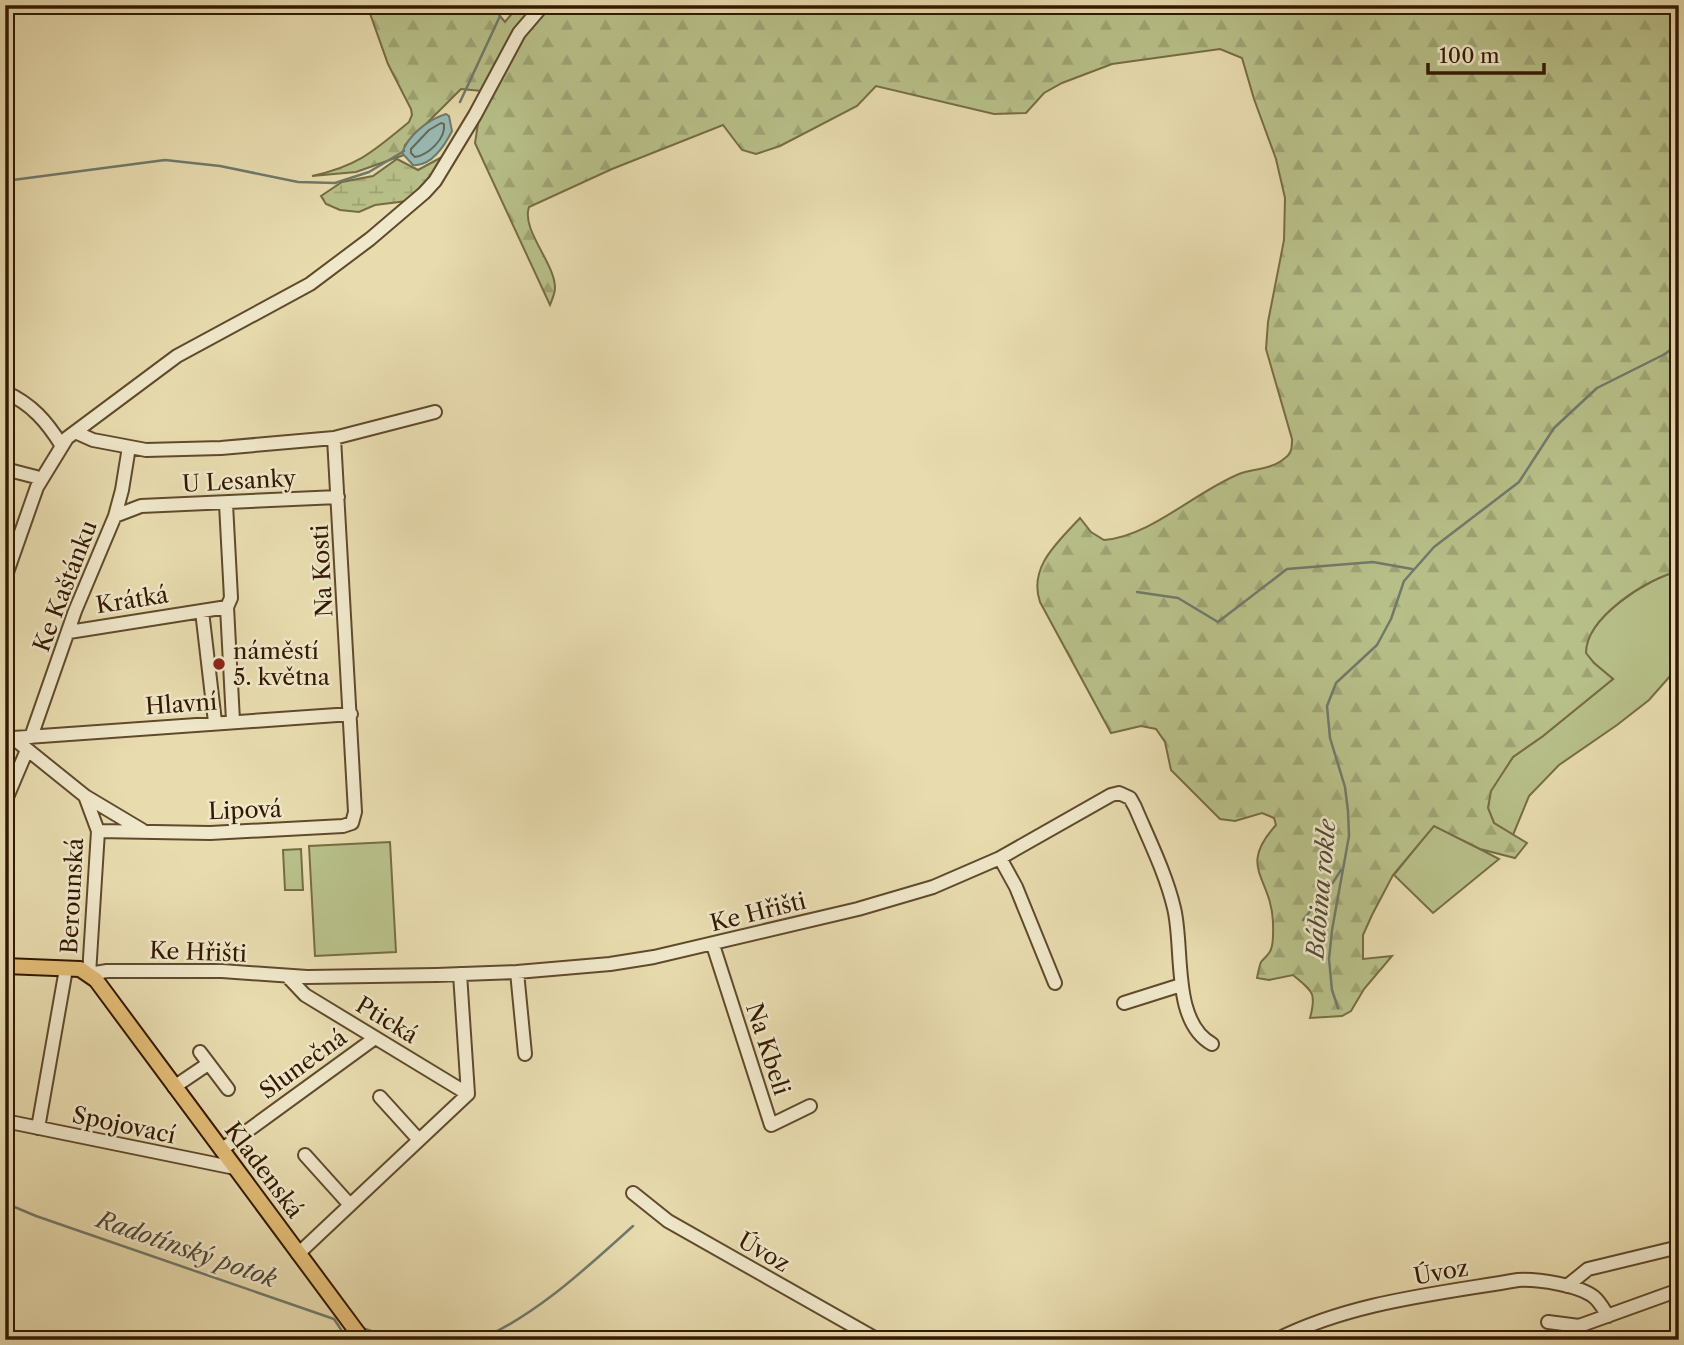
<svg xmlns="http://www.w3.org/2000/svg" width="1684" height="1345" font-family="'Libre Caslon Text',serif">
<defs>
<pattern id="forest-firs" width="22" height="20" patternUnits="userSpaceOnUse" patternTransform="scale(1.75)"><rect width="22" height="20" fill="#b8c089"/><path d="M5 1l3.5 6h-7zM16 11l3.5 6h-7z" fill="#9fa474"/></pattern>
<pattern id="wetland-marsh" width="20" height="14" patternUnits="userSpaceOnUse" patternTransform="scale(1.75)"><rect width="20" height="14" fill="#b8c089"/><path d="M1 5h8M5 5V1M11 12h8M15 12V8" fill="none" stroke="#9fa474"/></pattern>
</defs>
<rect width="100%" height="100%" fill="#e8dcaf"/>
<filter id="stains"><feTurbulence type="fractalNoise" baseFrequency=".00286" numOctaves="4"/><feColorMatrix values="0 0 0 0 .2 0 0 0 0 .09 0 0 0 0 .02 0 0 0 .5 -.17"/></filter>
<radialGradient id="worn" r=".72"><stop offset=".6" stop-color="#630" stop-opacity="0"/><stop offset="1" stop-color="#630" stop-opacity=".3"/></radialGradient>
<!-- green -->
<path fill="#b8c089" stroke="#766c44" stroke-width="2" d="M 1679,571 L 1679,666 L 1649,700 L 1617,725 L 1559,765 L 1529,796 L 1513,835 L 1494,823 L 1488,808 L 1490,791 L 1513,757 L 1543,736 L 1613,679 L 1594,663 L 1585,653 C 1586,618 1648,578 1679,571 Z
M 1434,825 L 1499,859 L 1433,913 L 1394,875 Z
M 390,842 L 396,952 L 315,956 L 309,846 Z
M 301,849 L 303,890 L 285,890 L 283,850 Z"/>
<!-- forest -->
<path fill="url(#forest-firs)" stroke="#766c44" stroke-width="2" d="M 367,5 L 501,5 L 499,15 L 505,22 L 519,5 L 537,5 L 482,91 L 461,89 L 405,145 L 404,155 L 356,172 L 312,176 C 358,166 374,151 409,122 L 412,115 L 411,109 L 388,64 Z
M 550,5 L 1679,5 L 1679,571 C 1648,578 1586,617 1586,653 L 1594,663 L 1613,679 L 1543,736 L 1513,757 L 1491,791 L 1488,808 L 1494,823 L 1527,843 L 1515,858 L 1480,849 L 1434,826 L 1393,875 L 1372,915 L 1363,935 L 1363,959 L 1392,956 L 1364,989 L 1351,1011 L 1342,1016 L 1310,1018 C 1317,992 1312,991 1293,975 L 1269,980 L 1257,978 C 1258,973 1259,967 1261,962 C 1264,958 1270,954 1271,949 C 1274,942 1273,929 1273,922 C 1271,876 1237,868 1276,825 L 1274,818 L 1262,813 L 1235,821 L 1220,819 L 1171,770 L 1165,742 L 1156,729 L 1141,726 L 1111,733 L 1040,602 C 1028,567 1058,542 1080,518 L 1091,532 L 1104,540 C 1151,536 1195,492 1239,474 C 1253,469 1273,469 1285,458 C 1292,453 1292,447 1292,439 L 1266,349 L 1268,322 L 1284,240 L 1285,198 L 1276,159 L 1254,99 L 1242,58 L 1220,49 L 1112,64 L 1062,83 L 1044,93 L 1026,113 L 994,114 L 876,86 L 857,106 L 780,146 L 756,154 L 742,150 L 723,125 L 612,169 L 529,207 C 521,230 555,263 555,288 C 555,293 552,300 550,305 L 475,143 L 479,117 L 523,36 Z"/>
<!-- wetland -->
<path fill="url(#wetland-marsh)" stroke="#766c44" stroke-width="2" d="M 442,157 L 434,173 L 407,201 L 375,205 L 359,212 L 340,210 L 326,204 L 321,196 L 342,182 L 373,176 L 397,159 L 418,170 Z"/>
<!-- water -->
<path fill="#99bab3" stroke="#707a6b" stroke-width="2" d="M 446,114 L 449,116 L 452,131 C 445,145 431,167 413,165 L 402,153 C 408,135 429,119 446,114 Z"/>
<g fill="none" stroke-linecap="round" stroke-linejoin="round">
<!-- shore -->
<path stroke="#666a5a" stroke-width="2" d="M 441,123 L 444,124 C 446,139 428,155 415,157 L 411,153 L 411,149 L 429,130 Z"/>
<!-- stream -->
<path stroke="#707a6b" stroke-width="2.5" d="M 460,102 L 500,16
M 5,181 L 165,160 L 220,166 L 298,182 L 335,183 L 369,172 L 404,151
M 1137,592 L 1178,598 L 1218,622 L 1287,569 L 1373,562 L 1412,569
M 1303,920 L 1330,887 L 1341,870
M 1338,1008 L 1332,990 L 1329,959 L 1332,930 L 1349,836 L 1348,811 L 1345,787 L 1330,738 L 1327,706 L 1336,683 L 1377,645 L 1391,619 L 1404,581 L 1434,547 L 1519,482 L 1554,428 L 1597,388 L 1665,354 L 1679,343
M 5,1203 L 36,1216 L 334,1319 L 348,1340
M 362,1328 L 399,1340
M 479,1340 C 538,1314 585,1269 633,1226"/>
<defs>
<path id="minor" d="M 5,392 C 32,404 47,422 62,446
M 75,432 L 93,440 L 146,450 L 221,448 L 334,438 L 435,412
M 5,469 L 36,477 L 40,481
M 226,504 L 231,598 L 227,607 L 233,721
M 115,516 L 141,506 L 338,497
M 5,578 L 37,487 L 67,438 L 177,356 L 310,284 L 370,239 L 424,193 L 435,181 L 475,115 L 519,33 L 543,5
M 202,611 L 215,722
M 69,632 L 227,607
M 5,735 L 13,738 L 85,796 L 98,831 L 89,974 L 107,971 L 222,971 L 307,977 L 436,975 L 517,972 L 610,964 L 654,957 L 858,909 L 933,887 L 1000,858 L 1111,795 L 1119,793 L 1130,798 L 1135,807 C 1149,840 1166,874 1174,908 C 1184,948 1171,1021 1212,1044
M 31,737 L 75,611 L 115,516 L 122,490 L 129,447
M 13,738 L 351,714
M 85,796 L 142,830
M 5,802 L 27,750
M 5,823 L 6,826
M 98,831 L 210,833 L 343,826 L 352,823 L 355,812 L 334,438
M 1000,858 L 1016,887 L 1055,983
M 713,945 L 771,1125 L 810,1106
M 517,972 L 525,1054
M 460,974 L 468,1094
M 288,977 L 305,995 L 468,1094
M 1124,1003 L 1181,985
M 200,1052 L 228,1089
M 174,1087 L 208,1064
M 380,1097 L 419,1140
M 5,1121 L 235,1168
M 38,1128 L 66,969
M 221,1150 L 375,1038
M 305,1155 L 350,1205
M 633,1193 L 668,1221 L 878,1340
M 298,1254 L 468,1094
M 1567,1286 L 1588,1269 L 1679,1247
M 1548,1322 L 1579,1326
M 1276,1340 C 1351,1302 1436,1294 1518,1280 C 1538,1279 1579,1285 1594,1297 C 1600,1302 1604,1310 1608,1316
M 1576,1340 L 1579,1326 L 1679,1290"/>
<path id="major" d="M 5,966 L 80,969 L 96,980 L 363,1340"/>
</defs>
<!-- minor casing -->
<use href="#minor" stroke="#604a2c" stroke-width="16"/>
<!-- major casing -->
<use href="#major" stroke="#331900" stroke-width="18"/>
<!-- minor -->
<use href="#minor" stroke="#f0e8cb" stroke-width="12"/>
<!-- major -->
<use href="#major" stroke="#e4be78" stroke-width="14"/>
</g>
<!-- markers -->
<circle fill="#8f2418" stroke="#f0e8cb" stroke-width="2.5" cx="219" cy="664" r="7"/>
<g text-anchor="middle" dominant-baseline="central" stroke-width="5" stroke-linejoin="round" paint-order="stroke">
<!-- street labels -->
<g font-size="23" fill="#331900" stroke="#f0e8cb">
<text transform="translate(239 481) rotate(-3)">U Lesanky</text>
<text transform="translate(322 571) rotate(-93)">Na Kosti</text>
<text transform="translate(65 586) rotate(-69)">Ke Kaštánku</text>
<text transform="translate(132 600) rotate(-9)">Krátká</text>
<text transform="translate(181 704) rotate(-4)">Hlavní</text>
<text transform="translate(245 810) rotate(-2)">Lipová</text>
<text transform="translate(72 896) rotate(-87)">Berounská</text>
<text transform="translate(758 912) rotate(-14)">Ke Hřišti</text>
<text transform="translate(198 952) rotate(2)">Ke Hřišti</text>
<text transform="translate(387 1020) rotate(31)">Ptická</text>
<text transform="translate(768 1049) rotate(72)">Na Kbeli</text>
<text transform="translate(303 1064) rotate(-36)">Slunečná</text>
<text transform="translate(124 1125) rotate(12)">Spojovací</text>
<text transform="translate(264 1170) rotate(53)">Kladenská</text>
<text transform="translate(764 1252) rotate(30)">Úvoz</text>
<text transform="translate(1441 1272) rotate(-10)">Úvoz</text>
</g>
<!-- poi labels -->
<g font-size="23" fill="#331900" stroke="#f0e8cb" text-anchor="start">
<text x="233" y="651">náměstí<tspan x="233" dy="26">5. května</tspan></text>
</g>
<!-- water labels -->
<g font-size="24" font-style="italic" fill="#524936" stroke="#f0e8cb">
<text transform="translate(1321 889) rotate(-85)">Bábina rokle</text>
<text transform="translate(187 1249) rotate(19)">Radotínský potok</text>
</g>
</g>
<!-- margin -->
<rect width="1684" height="1345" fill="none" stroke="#e8dcaf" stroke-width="28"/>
<rect x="7" y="7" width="1670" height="1331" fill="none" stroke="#331900" stroke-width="3.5"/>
<rect x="14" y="14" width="1656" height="1317" fill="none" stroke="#331900" stroke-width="2"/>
<!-- scale -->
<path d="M1428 63v10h116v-10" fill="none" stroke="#331900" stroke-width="3.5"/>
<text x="1439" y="63" font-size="21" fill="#331900" stroke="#f0e8cb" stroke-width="5" paint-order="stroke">100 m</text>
<rect width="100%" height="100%" filter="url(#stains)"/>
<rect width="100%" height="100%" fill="url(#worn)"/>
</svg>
